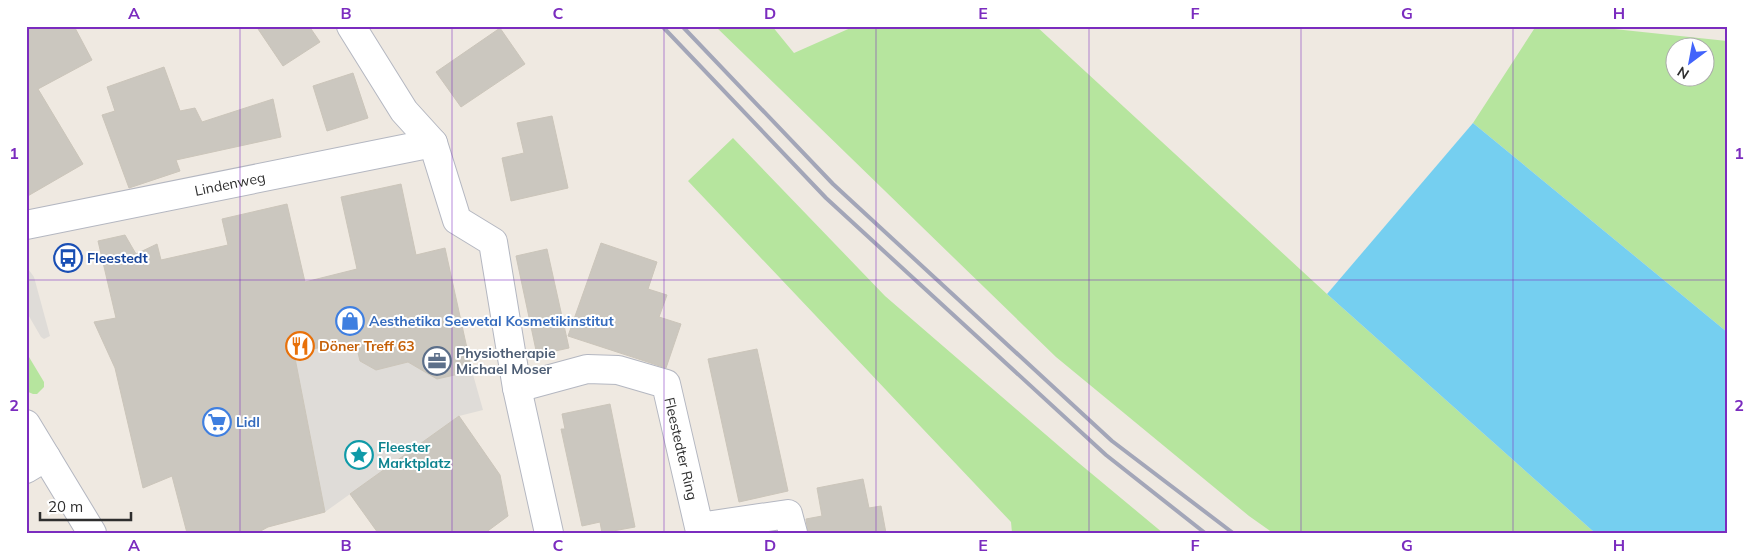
<svg xmlns="http://www.w3.org/2000/svg" width="1753" height="559" font-family="Mulish,sans-serif">
<rect width="100%" height="100%" fill="#efe9e1"/>
<!-- green -->
<path fill="#b6e59e" fill-rule="evenodd" d="M 715,26 L 772,26 L 794,53 L 855,26 L 1036,26 L 1327,294 L 1595,533 L 1273,533 L 1249,516 L 1056,357 Z
M 1536,26 L 1586,26 L 1727,41 L 1727,332 L 1473,123 ZM 1676,48 L 1706,48 L 1706,78 L 1676,78 Z
M 733,138 L 885,296 L 1074,459 L 1163,533 L 1012,533 L 1011,522 L 688,181 Z
M 26,352 L 44,382 L 44,387 L 37,394 L 33,394 L 26,391 Z"/>
<!-- plaza -->
<path fill="#dfdcd8" d="M 26,266 L 34,277 L 50,336 L 44,339 L 41,337 L 26,311 Z
M 355,340 L 360,361 L 376,370 L 408,362 L 437,379 L 472,371 L 483,410 L 459,416 L 325,512 L 294,353 Z"/>
<!-- water -->
<path fill="#75cff0" d="M 1473,123 L 1727,332 L 1727,533 L 1595,533 L 1327,294 Z"/>
<!-- building -->
<path fill="#cbc7bf" stroke="#cbc5ba" d="M 26,26 L 74,26 L 92,60 L 38,89 L 83,164 L 26,197 Z
M 256,26 L 309,26 L 320,42 L 283,66 Z
M 500,28 L 525,64 L 461,107 L 436,72 Z
M 164,67 L 180,111 L 195,108 L 202,122 L 273,99 L 281,137 L 176,160 L 180,171 L 129,188 L 102,115 L 115,111 L 107,87 Z
M 353,73 L 368,118 L 327,131 L 313,86 Z
M 552,116 L 568,188 L 511,201 L 502,158 L 524,153 L 517,123 Z
M 401,184 L 416,255 L 445,248 L 472,371 L 437,379 L 408,362 L 376,370 L 360,361 L 355,340 L 294,353 L 325,512 L 268,527 L 257,533 L 187,533 L 172,476 L 143,488 L 115,368 L 94,322 L 116,318 L 98,241 L 125,235 L 136,254 L 157,244 L 161,260 L 228,245 L 222,219 L 287,204 L 305,282 L 357,269 L 341,197 Z
M 601,243 L 657,262 L 648,289 L 667,295 L 659,317 L 681,324 L 666,368 L 568,336 Z
M 547,249 L 569,348 L 537,355 L 516,256 Z
M 757,349 L 788,491 L 739,502 L 708,359 Z
M 610,404 L 635,527 L 602,533 L 600,522 L 582,526 L 561,429 L 565,429 L 562,414 Z
M 459,416 L 500,475 L 508,516 L 485,533 L 378,533 L 350,494 Z
M 863,479 L 869,508 L 881,506 L 886,533 L 808,533 L 806,519 L 822,516 L 817,488 Z"/>
<g fill="none" stroke-linecap="round" stroke-linejoin="round">
<defs>
<g id="street">
<path d="M 351,26 L 404,111 L 433,143 L 457,220 L 493,242 L 517,388 L 549,533"/>
<path id="s1" d="M 26,225 L 433,143"/>
<path id="s2" d="M 517,388 L 587,369 L 618,370 L 666,384 L 699,527 L 788,514 L 793,533"/>
<path d="M 26,469 L 46,457"/>
</g>
<path id="secondary" d="M 26,424 L 92,533"/>
</defs>
<!-- street casing -->
<use href="#street" stroke="#b4b7c1" stroke-width="30"/>
<!-- secondary casing -->
<use href="#secondary" stroke="#b4b7c1" stroke-width="30"/>
<!-- street -->
<use href="#street" stroke="#fff" stroke-width="28"/>
<!-- secondary -->
<use href="#secondary" stroke="#fff" stroke-width="28"/>
<!-- rail -->
<path stroke="#a3a6b8" stroke-width="4" d="M 662,26 L 826,198 L 1106,455 L 1205,533
M 682,26 L 833,184 L 1112,441 L 1233,533"/>
</g>
<!-- grid -->
<path fill="none" stroke="#7b2cbf" stroke-width="1" stroke-opacity="0.55" d="M 240,26 L 240,533M 452,26 L 452,533M 664,26 L 664,533M 876,26 L 876,533M 1089,26 L 1089,533M 1301,26 L 1301,533M 1513,26 L 1513,533M 26,280 L 1727,280"/>
<!-- icons -->
<defs>
<symbol id="bus-ring" viewBox="-11 -11 22 22"><circle r="9.5" fill="#fff" stroke="#1a4fb4" stroke-width="1.5"/><path d="M-5-6H5V4H4V6H2V4H-2V6H-4V4H-5ZM-3.5-4V0h7V-4ZM-3.5 1.2v1.5H-2V1.2ZM2 1.2v1.5H3.5V1.2Z" fill="#1a4fb4"/></symbol>
<symbol id="shop-ring" viewBox="-11 -11 22 22"><circle r="9.5" fill="#fff" stroke="#3f7fe0" stroke-width="1.5"/><path d="M-5-2.5h2.3a2.7 3.5 0 0 1 5.4 0H5L5.5 6h-11ZM-1.5-2.5h3a1.5 2.3 0 0 0-3 0Z" fill="#3f7fe0"/></symbol>
<symbol id="restaurant-ring" viewBox="-11 -11 22 22"><circle r="9.5" fill="#fff" stroke="#e8710a" stroke-width="1.5"/><path d="M-5-6h1v4h1v-4h1v4h1v-4h1v5L-1.5 .5V6h-2V.5L-5-1ZM5-6V6H3V1.5H1.5Q1.5-4 5-6Z" fill="#e8710a"/></symbol>
<symbol id="office-ring" viewBox="-11 -11 22 22"><circle r="9.5" fill="#fff" stroke="#5c6f8a" stroke-width="1.5"/><path d="M-6-3h4V-5.5h4V-3h4V5H-6ZM-1-4.5V-3h2v-1.5ZM-6 0V1H6V0Z" fill="#5c6f8a"/></symbol>
<symbol id="supermarket-ring" viewBox="-11 -11 22 22"><circle r="9.5" fill="#fff" stroke="#3f7fe0" stroke-width="1.5"/><path d="M-6-5.5h2.5l.6 2H6L4.5 2H-2.5L-4.4-4H-6ZM-1.5 3.2a1.3 1.3 0 1 0 .1 0ZM3 3.2a1.3 1.3 0 1 0 .1 0Z" fill="#3f7fe0"/></symbol>
<symbol id="sight-ring" viewBox="-11 -11 22 22"><circle r="9.5" fill="#fff" stroke="#0f9aa8" stroke-width="1.5"/><path d="M0-6L1.8-2.2L6-1.7L2.9 1.2L3.7 5.4L0 3.3L-3.7 5.4L-2.9 1.2L-6-1.7L-1.8-2.2Z" fill="#0f9aa8"/></symbol>
</defs>
<g fill-rule="evenodd">
<use href="#bus-ring" x="52" y="242" width="32" height="32"/>
<use href="#shop-ring" x="334" y="305" width="32" height="32"/>
<use href="#restaurant-ring" x="284" y="330" width="32" height="32"/>
<use href="#office-ring" x="421" y="345" width="32" height="32"/>
<use href="#supermarket-ring" x="201" y="406" width="32" height="32"/>
<use href="#sight-ring" x="343" y="439" width="32" height="32"/>
</g>
<g text-anchor="middle" dominant-baseline="central" stroke-width="4" stroke-linejoin="round" paint-order="stroke">
<!-- street labels -->
<g font-size="14" fill="#2e2e2e" stroke="#fff">
<text stroke="none"><textPath href="#s1" startOffset="208">Lindenweg</textPath></text>
<text stroke="none"><textPath href="#s2" startOffset="220">Fleestedter Ring</textPath></text>
</g>
<!-- transit labels -->
<g font-size="14" font-weight="bold" fill="#164399" stroke="#fff" text-anchor="start">
<text x="87" y="258">Fleestedt</text>
</g>
<!-- shop labels -->
<g font-size="14" font-weight="bold" fill="#366cbe" stroke="#fff" text-anchor="start">
<text x="369" y="321">Aesthetika Seevetal Kosmetikinstitut</text>
<text x="236" y="422">Lidl</text>
</g>
<!-- food labels -->
<g font-size="14" font-weight="bold" fill="#c56008" stroke="#fff" text-anchor="start">
<text x="319" y="346">Döner Treff 63</text>
</g>
<!-- service labels -->
<g font-size="14" font-weight="bold" fill="#4e5e75" stroke="#fff" text-anchor="start">
<text x="456" y="353">Physiotherapie<tspan x="456" dy="16">Michael Moser</tspan></text>
</g>
<!-- culture labels -->
<g font-size="14" font-weight="bold" fill="#0d838f" stroke="#fff" text-anchor="start">
<text x="378" y="447">Fleester<tspan x="378" dy="16">Marktplatz</tspan></text>
</g>
</g>
<!-- border -->
<rect width="1753" height="559" fill="none" stroke="#ffffff" stroke-width="55"/>
<!-- north arrow -->
<g transform="translate(1690 62) rotate(212)"><circle r="24" fill="#ffffff" stroke="#ababab"/>
<path d="M0-4L9 19L0 12L-9 19Z" fill="#4264fb"/>
<text y="-8" font-size="14" font-weight="bold" text-anchor="middle" fill="#2e2e2e">N</text>
</g>
<!-- scale -->
<path d="M40 512v8h91v-8" fill="none" stroke="#2e2e2e" stroke-width="2.5"/>
<text x="48" y="512" font-size="15" fill="#2e2e2e" stroke="#ffffff" stroke-width="4" paint-order="stroke">20 m</text>
<rect x="28" y="28" width="1698" height="504" fill="none" stroke="#7b2cbf" stroke-width="2"/>
<g font-size="16" text-anchor="middle" font-weight="bold" fill="#7b2cbf">
<text x="134" y="19">A</text>
<text x="346" y="19">B</text>
<text x="558" y="19">C</text>
<text x="770" y="19">D</text>
<text x="983" y="19">E</text>
<text x="1195" y="19">F</text>
<text x="1407" y="19">G</text>
<text x="1619" y="19">H</text>
<text x="14" y="159">1</text>
<text x="1739" y="159">1</text>
<text x="14" y="411">2</text>
<text x="1739" y="411">2</text>
<text x="134" y="551">A</text>
<text x="346" y="551">B</text>
<text x="558" y="551">C</text>
<text x="770" y="551">D</text>
<text x="983" y="551">E</text>
<text x="1195" y="551">F</text>
<text x="1407" y="551">G</text>
<text x="1619" y="551">H</text>
</g>
</svg>
